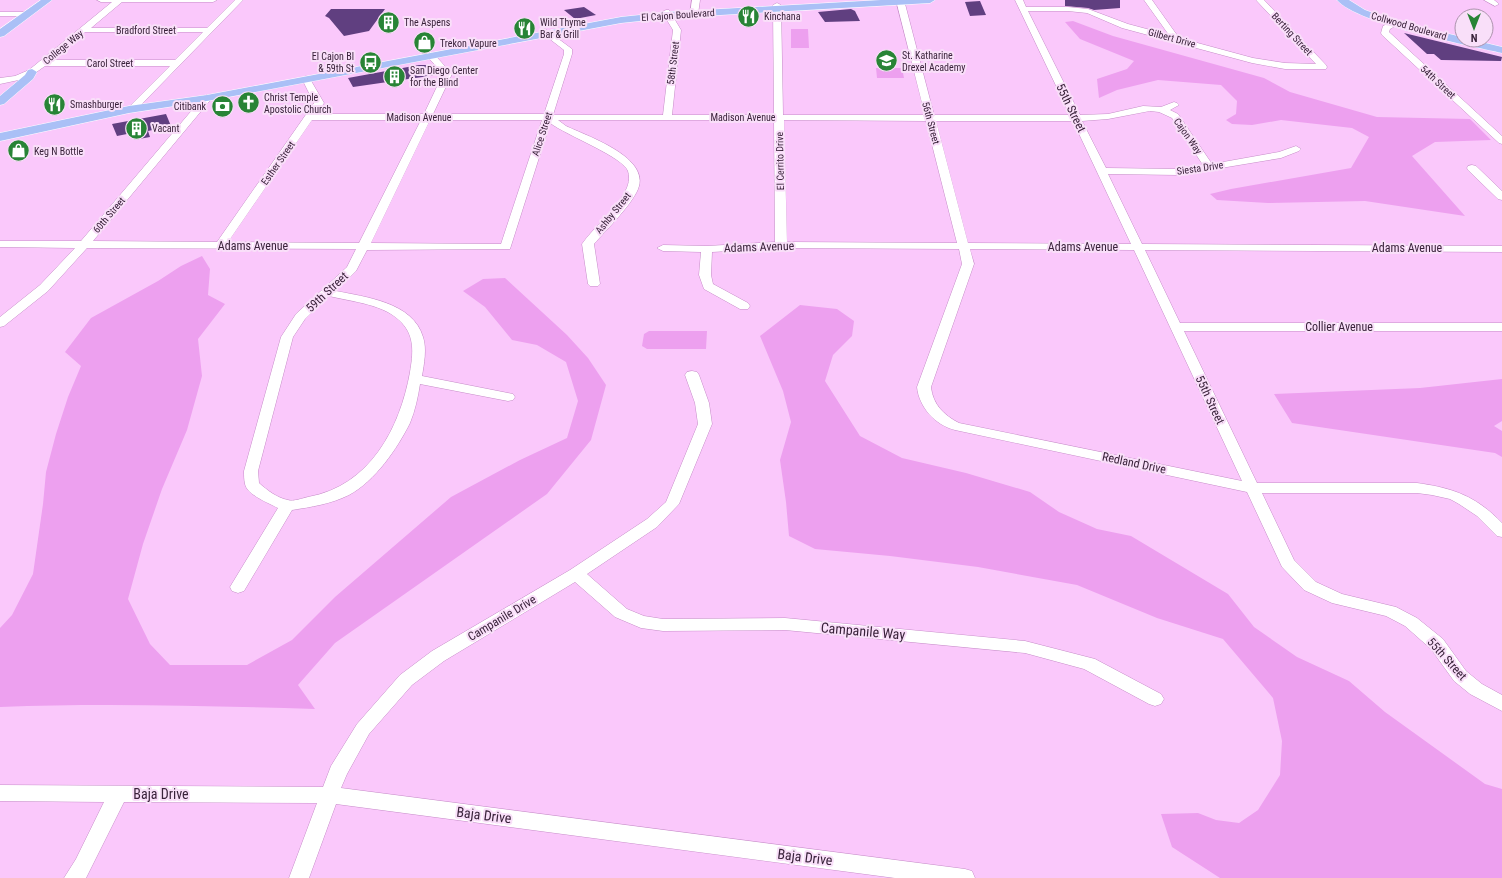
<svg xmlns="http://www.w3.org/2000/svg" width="1502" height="878" font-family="'Roboto Condensed',sans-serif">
<rect width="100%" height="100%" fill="#fac8fb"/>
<!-- green -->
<path fill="#eda0ef" d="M 1073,21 L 1113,36 L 1264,78 L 1290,92 L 1377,117 L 1470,119 L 1491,140 L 1435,142 L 1412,156 L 1465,216 L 1365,201 L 1268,203 L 1217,200 L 1210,194 L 1231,189 L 1351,168 L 1369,137 L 1352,128 L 1281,120 L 1252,125 L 1232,124 L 1226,120 L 1236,114 L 1237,101 L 1221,85 L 1158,80 L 1117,90 L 1099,98 L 1097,79 L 1127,69 L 1134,61 L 1080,39 L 1065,22 Z
M 791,29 L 808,29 L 809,48 L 791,48 Z
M 876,68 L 902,68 L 904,78 L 877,78 Z
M 202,256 L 210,269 L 208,295 L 225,304 L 198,339 L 202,376 L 187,430 L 162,489 L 143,544 L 128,599 L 150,644 L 170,665 L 247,665 L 292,640 L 335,597 L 451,497 L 520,460 L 567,438 L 578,401 L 566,362 L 537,345 L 512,340 L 485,307 L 463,291 L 483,279 L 505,278 L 567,335 L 588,358 L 606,385 L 591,440 L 547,494 L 335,643 L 298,685 L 315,709 C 210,706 105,703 0,707 L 0,628 L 12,615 L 33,574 L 43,504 L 46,472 L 56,434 L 68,397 L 81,366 L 65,352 L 91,318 L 158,281 L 181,266 Z
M 800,305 L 837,309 L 854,321 L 852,336 L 833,355 L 825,381 L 860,436 L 902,458 L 966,473 L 1030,492 L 1059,512 L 1097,529 L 1131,536 L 1228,594 L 1254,627 L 1297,657 L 1349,681 L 1385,712 L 1485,784 L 1502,789 L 1502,878 L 1220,878 L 1172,847 L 1161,814 L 1198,813 L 1216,820 L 1239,823 L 1258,810 L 1280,775 L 1282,741 L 1273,698 L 1223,639 L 1157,618 L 1077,585 L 978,567 L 890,556 L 815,549 L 789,536 L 786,502 L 780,460 L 791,422 L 783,391 L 760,336 Z
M 649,331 L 707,331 L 706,349 L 647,349 L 642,346 L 644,334 Z
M 1502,379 L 1502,421 L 1494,426 L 1502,431 L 1502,457 L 1495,453 L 1292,423 L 1274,394 L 1420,388 Z"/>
<!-- building -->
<path fill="#603f80" d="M 1065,0 L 1120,0 L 1120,8 L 1094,10 L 1088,8 L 1065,6 Z
M 980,1 L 986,15 L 970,16 L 965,2 Z
M 584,7 L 596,15 L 575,19 L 564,10 Z
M 331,9 L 385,9 L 369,31 L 344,36 L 329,18 L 325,16 Z
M 851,9 L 855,11 L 860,21 L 825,22 L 818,12 Z
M 1404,33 L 1502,57 L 1501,61 L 1441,60 L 1434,54 L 1427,54 Z
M 419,65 L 426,65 L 436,75 L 360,86 L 353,87 L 348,78 Z
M 166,114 L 171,126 L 148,131 L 150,137 L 139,139 L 137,132 L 117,136 L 112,124 Z"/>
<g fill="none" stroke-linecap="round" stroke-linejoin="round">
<defs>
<path id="minor" d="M 97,0 L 217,0 L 213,2 L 122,2 L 91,28 L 207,28 L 235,0 L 243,0 L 135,111 L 132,112 L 127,109 L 170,66 L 45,66 L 28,78 L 0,84 L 0,78 L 15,76 L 29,70 L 112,2 L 101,2 ZM 85,32 L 203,32 L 175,60 L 51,60 Z
M 692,0 L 700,0 L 698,14 L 694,16 L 690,14 Z
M 896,0 L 904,0 L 934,115 L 1070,115 L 1015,0 L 1023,0 L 1026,7 L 1068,7 L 1088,9 L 1128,24 L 1169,35 L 1144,0 L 1152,0 L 1179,38 L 1253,58 L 1285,63 L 1316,64 L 1256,0 L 1264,0 L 1326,65 L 1327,67 L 1326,69 L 1285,69 L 1252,63 L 1122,28 L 1087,13 L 1068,11 L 1028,11 L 1080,115 L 1108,114 L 1143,106 L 1161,107 L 1174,102 L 1177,103 L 1179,105 L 1170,110 L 1178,114 L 1212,164 L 1279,152 L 1296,146 L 1301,149 L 1299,151 L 1281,158 L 1179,175 L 1108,174 L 1142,244 L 1502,246 L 1502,252 L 1145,250 L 1180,323 L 1502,323 L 1502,331 L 1184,331 L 1257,483 L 1417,483 C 1453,488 1476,496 1502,523 L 1502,537 L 1497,536 L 1477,516 L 1459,504 L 1450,499 L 1432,495 L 1417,493 L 1262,493 L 1294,560 L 1316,582 L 1342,594 L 1396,607 L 1417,618 L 1443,639 L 1466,671 L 1482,684 L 1502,695 L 1502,711 L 1470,694 L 1454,681 L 1431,649 L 1405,626 L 1386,616 L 1332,603 L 1304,590 L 1282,567 L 1247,492 L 955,430 C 935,425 919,407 917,387 L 962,264 L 959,249 L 781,248 L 712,252 L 711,275 L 713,284 L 748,303 L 750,306 L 748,309 L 740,309 L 704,289 L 699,275 L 701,252 L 663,251 L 657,248 L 663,245 L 707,246 L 775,242 L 774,120 L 558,120 L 566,126 C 587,136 647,156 639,186 C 635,202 605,231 594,244 L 600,284 L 598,286 L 590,286 L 588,284 L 582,244 C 594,227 611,214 622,197 C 627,189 631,181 628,171 C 623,157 566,135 550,123 L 510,249 L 367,250 L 356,271 L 336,291 C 365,297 413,302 423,337 C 427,349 424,364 422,376 L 508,393 L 513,394 L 515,397 L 513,400 L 508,401 L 420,384 C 418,397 415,411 410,423 C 397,449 375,481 349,495 C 331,504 311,507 292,510 L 244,591 L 238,593 L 232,591 L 230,587 L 278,508 C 269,503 247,495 245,484 C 244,480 244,475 244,471 L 281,337 L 296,314 L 347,267 L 356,249 L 87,248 L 48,291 L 4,326 L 0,327 L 0,317 L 40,285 L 75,248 L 0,247 L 0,241 L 81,241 L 204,96 L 207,95 L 212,98 L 93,241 L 217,242 L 314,103 L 302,79 L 306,76 L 310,79 L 324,103 L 316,114 L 424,114 L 443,74 L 426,55 L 430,52 L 433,53 L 452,74 L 433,114 L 544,114 L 564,54 L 564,50 L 542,33 L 542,29 L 545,29 L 572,49 L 572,54 L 553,115 L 663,115 L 673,30 L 662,12 L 666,10 L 669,10 L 681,30 L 672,115 L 774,115 L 773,5 L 777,3 L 781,5 L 783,115 L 925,115 ZM 1150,111 L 1159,112 L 1172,118 L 1203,165 L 1179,169 L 1106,168 L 1082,121 L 1108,119 ZM 312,120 L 421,120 L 359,243 L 228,242 ZM 430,120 L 542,120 L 501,244 L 371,243 ZM 784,120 L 926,121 L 957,243 L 787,242 ZM 936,121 L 1073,121 L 1131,244 L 968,243 ZM 970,249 L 1134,250 L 1242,481 L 959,423 C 944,415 933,405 931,387 L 974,264 ZM 329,296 C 353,302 385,304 402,323 C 415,337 413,354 410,372 C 400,428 370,486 308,497 C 303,498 293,502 288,500 C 277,498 267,490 259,483 L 258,471 L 293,337 L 305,319 Z
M 1484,0 L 1494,0 L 1499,4 L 1495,6 Z
M 0,12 L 26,12 L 30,14 L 26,16 L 0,16 Z
M 1392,22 L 1395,22 L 1399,24 L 1390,29 L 1389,32 L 1502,136 L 1502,144 L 1499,143 L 1382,35 L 1381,33 L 1383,26 Z
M 1472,165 L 1476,166 L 1502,191 L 1502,200 L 1498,199 L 1468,170 L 1467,168 L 1468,166 Z
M 692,371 L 697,372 L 699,375 L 709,403 L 712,424 L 679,504 L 657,527 L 587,574 L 627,609 L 644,616 L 663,619 L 785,618 L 1025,641 L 1095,659 L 1161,694 L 1164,699 L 1161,704 L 1155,706 L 1149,704 L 1084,669 L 1025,653 L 785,630 L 663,631 L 641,628 L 615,617 L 575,582 L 444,661 L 412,685 L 369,734 L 347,774 L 341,788 L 965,869 L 972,871 L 975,878 L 895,878 L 336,804 L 309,878 L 289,878 L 317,803 L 124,802 L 86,878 L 64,878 L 76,859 L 104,802 L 0,801 L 0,785 L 323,787 L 331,766 L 357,724 L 400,675 L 432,651 L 570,570 L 647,519 L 666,502 L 698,424 L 695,403 L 685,375 L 687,372 Z"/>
<path id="major" d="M 41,0 L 52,0 L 4,36 L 0,37 L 0,29 Z
M 881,0 L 935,0 L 930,3 L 668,18 L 621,23 L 207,101 L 129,113 L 0,141 L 0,133 L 129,106 L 207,95 L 621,17 L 668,12 Z
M 1337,0 L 1349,0 L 1365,10 L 1398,22 L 1462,37 L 1462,40 L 1473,40 L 1502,47 L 1502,53 C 1468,45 1358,24 1337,0 Z
M 32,69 L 37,72 L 33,79 L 4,104 L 0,105 L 0,96 L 25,75 L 28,70 Z"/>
</defs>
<!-- minor casing -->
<use href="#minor" stroke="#c68cc8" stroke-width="1"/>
<!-- major casing -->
<use href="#major" stroke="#fff" stroke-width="1"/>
<!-- minor -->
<use href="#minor" fill="#fff" fill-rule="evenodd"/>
<!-- major -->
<use href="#major" fill="#aac0f6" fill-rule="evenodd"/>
</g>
<!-- icons -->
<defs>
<symbol id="restaurant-disc" viewBox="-11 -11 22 22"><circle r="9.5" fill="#288436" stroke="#f9dff9"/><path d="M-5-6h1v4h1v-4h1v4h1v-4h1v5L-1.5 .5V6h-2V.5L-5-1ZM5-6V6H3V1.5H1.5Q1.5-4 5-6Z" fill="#fff"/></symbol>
<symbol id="building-disc" viewBox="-11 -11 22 22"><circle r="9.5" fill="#288436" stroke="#f9dff9"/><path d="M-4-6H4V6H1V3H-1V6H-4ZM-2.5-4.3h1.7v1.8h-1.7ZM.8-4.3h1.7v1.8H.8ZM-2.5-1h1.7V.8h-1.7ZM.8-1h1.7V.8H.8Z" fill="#fff"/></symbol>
<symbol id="shop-disc" viewBox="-11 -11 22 22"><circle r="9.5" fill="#288436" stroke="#f9dff9"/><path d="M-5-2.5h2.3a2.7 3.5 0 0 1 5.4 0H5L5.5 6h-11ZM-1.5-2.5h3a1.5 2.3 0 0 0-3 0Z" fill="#fff"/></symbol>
<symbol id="school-disc" viewBox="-11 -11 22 22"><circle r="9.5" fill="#288436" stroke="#f9dff9"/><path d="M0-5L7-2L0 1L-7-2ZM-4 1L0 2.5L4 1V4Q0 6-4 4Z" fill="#fff"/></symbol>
<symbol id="bus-disc" viewBox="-11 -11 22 22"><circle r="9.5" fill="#288436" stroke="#f9dff9"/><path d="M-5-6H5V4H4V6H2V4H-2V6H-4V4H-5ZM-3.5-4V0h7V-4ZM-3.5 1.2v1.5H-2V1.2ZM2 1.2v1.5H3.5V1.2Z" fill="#fff"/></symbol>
<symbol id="church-disc" viewBox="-11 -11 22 22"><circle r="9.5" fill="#288436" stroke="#f9dff9"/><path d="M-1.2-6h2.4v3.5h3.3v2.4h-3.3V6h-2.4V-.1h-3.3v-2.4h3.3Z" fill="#fff"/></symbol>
<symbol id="bank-disc" viewBox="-11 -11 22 22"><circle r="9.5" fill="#288436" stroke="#f9dff9"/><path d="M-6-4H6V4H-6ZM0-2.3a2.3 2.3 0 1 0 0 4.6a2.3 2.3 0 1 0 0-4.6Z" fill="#fff"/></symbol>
</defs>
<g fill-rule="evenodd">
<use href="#restaurant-disc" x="736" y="4" width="25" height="25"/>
<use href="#building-disc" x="376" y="10" width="25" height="25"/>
<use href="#restaurant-disc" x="512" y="16" width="25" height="25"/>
<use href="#shop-disc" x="412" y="30" width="25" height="25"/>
<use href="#school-disc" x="874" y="48" width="25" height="25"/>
<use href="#bus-disc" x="358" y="50" width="25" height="25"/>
<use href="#building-disc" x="382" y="64" width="25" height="25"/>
<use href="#church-disc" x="236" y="90" width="25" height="25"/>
<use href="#restaurant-disc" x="42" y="92" width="25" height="25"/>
<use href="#bank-disc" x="210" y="94" width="25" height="25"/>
<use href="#building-disc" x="124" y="116" width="25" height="25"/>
<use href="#shop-disc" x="6" y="138" width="25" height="25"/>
</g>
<g text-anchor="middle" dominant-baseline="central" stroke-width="4" stroke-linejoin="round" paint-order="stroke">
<!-- far-street labels -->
<g font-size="10" fill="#39223a" stroke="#f9dff9">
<text transform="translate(678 15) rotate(-4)">El Cajon Boulevard</text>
<text transform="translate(1409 26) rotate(16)">Collwood Boulevard</text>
<text x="146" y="30">Bradford Street</text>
<text transform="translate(1292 34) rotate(47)">Berting Street</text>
<text transform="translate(1172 38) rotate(15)">Gilbert Drive</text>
<text transform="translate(63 47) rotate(-39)">College Way</text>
<text x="110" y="63">Carol Street</text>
<text transform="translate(673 63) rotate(-83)">58th Street</text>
<text transform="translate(1438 82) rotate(43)">54th Street</text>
<text x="419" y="117">Madison Avenue</text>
<text x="743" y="117">Madison Avenue</text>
<text transform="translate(931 123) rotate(75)">56th Street</text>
<text transform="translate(542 134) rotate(-72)">Alice Street</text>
<text transform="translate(1188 136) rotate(55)">Cajon Way</text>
<text transform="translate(780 161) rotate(-91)">El Cerrito Drive</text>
<text transform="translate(278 163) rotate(-55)">Esther Street</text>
<text transform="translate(1200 168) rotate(-8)">Siesta Drive</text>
<text transform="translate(613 213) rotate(-51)">Ashby Street</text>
<text transform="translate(109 215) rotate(-50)">60th Street</text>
</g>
<!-- far-poi labels -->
<g font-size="10" fill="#39223a" stroke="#f9dff9" text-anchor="start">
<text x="764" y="16">Kinchana</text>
<text x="404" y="22">The Aspens</text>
<text x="540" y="22">Wild Thyme<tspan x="540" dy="12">Bar &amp; Grill</tspan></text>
<text x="440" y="43">Trekon Vapure</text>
<text x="902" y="55">St. Katharine<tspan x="902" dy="12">Drexel Academy</tspan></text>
<text x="354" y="56" text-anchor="end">El Cajon Bl<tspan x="354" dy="12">&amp; 59th St</tspan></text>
<text x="410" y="70">San Diego Center<tspan x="410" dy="12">for the Blind</tspan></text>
<text x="264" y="97">Christ Temple<tspan x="264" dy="12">Apostolic Church</tspan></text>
<text x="70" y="104">Smashburger</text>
<text x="206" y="106" text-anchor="end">Citibank</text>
<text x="152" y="128">Vacant</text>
<text x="34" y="151">Keg N Bottle</text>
</g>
<!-- street labels -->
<g font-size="12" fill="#39223a" stroke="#f9dff9">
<text transform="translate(1071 108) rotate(64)">55th Street</text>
<text x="253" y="246">Adams Avenue</text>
<text transform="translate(759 247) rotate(-2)">Adams Avenue</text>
<text x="1083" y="247">Adams Avenue</text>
<text x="1407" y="248">Adams Avenue</text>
<text transform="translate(327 292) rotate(-43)">59th Street</text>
<text x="1339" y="327">Collier Avenue</text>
<text transform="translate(1210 400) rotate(65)">55th Street</text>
<text transform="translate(1134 463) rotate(12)">Redland Drive</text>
<text transform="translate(502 618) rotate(-31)">Campanile Drive</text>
<text transform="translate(1447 659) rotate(48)">55th Street</text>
</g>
<!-- near-street labels -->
<g font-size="14" fill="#39223a" stroke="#f9dff9">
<text transform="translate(863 631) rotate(5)">Campanile Way</text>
<text x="161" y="794">Baja Drive</text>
<text transform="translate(484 815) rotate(7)">Baja Drive</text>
<text transform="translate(805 857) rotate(7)">Baja Drive</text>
</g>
</g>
<!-- north arrow -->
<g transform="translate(1474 28) rotate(180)"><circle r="19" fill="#f9dff9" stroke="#ac93ad"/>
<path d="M0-3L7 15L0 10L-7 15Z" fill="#288436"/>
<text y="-6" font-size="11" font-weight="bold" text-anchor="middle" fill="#39223a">N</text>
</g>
</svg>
